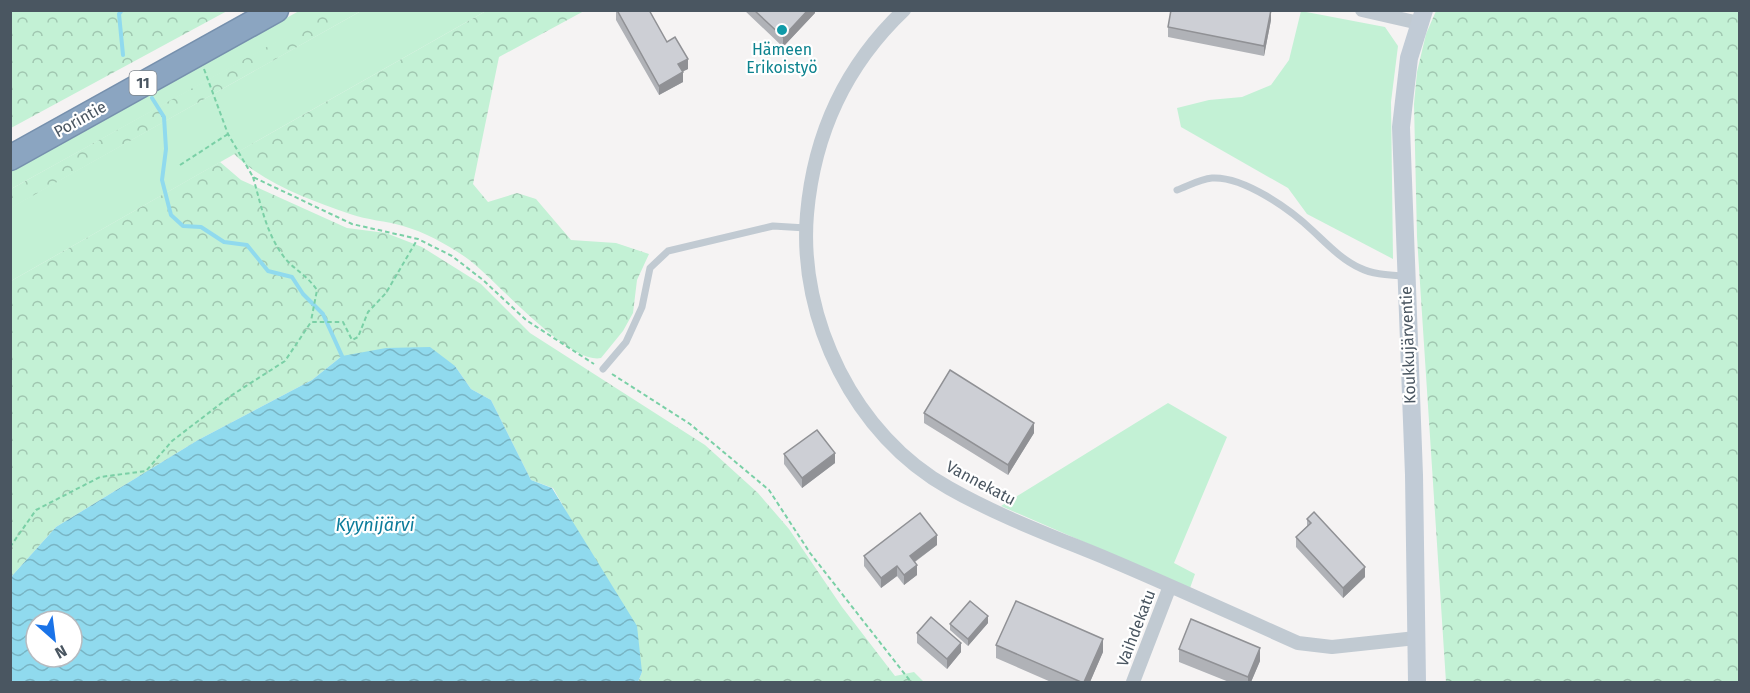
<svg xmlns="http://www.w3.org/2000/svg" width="1750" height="693" font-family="'Fira Sans',sans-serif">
<defs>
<pattern id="forest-crowns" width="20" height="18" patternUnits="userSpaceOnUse" patternTransform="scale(1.5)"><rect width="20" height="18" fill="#c3f1d5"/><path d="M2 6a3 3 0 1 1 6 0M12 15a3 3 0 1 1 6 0" fill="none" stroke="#a0c6b0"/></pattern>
<pattern id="water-waves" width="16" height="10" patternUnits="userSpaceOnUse" patternTransform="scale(1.5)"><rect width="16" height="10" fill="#90daee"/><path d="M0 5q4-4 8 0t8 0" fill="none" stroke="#78b4c4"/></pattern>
</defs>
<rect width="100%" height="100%" fill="#f5f3f3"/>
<!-- green -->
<path fill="#c3f1d5" d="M 299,11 L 333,11 L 11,189 L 10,170 Z
M 361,11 L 486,11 L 11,281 L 10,208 Z
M 1301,11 L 1385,27 L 1398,46 L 1391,102 L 1393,259 L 1307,214 L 1288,188 L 1181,127 L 1177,108 L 1209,100 L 1242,97 L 1271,85 L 1289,60 Z
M 1168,403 L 1227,437 L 1174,563 L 1195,574 L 1190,588 L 1001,506 Z"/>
<!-- forest -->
<path fill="url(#forest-crowns)" d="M 11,10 L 227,10 L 227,11 L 11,128 Z
M 333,10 L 361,11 L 11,208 L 11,189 Z
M 486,11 L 584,11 L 499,57 L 473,184 L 488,202 L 517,193 L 536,199 L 571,240 L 616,243 L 649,254 L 637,280 L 633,313 L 623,331 L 601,358 C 569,365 494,278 468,259 C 450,246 425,232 403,226 C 386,221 367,220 350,214 C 310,200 264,184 234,154 Z
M 1436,11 L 1739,11 L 1739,682 L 1446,682 L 1417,237 L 1414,104 L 1417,72 L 1426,34 Z
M 220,162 L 241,180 L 347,228 L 386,233 L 422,247 L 481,284 L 530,333 L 705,445 L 758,493 L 789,529 L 842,607 L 895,676 L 914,672 L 924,682 L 638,682 L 642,672 L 579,534 L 553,488 L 531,480 L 491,400 L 471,389 L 455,366 L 342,356 L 312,380 L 198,440 L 56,527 L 11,577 L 11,281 Z"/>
<!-- water -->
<path fill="url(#water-waves)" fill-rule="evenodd" d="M 430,347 L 455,366 L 471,389 L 491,400 L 531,480 L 552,488 L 637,626 L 642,672 L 638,682 L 11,682 L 11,577 L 56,527 L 198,440 L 312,380 L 342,356 L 386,348 ZM 36,621 L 72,621 L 72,657 L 36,657 Z"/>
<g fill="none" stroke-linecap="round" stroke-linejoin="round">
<!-- stream -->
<path stroke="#90daee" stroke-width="4" d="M 122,10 L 119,14 L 123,55
M 152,98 L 164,117 L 166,149 L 162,180 L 171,215 L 183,226 L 201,227 L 224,242 L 247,245 L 268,271 L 292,277 L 303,294 L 323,314 L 342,356"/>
<defs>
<path id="highway" d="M 10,158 L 276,10"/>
</defs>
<!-- highway casing -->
<use href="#highway" stroke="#7690ad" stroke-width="27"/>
<!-- path -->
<path stroke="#7ad0a6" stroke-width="2" stroke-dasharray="4.5 3" stroke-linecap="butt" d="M 204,69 L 228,134 L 253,177 L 352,224 L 418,239 L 452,256 L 483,280 L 526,320 L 594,364
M 180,165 L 228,134
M 253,177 C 261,205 266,233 284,257 C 293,269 306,274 317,290 L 311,321
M 612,374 L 690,424 L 769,490 L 810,553 L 911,682
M 10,547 L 36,510 L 100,477 L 146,471 L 172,441 L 232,395 L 285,361 L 311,322 L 343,322 L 352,340 L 358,337 L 368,312 L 386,293 L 417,240"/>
<!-- lane -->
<path stroke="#c1cad2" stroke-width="7" d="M 1177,190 C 1188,186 1200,179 1212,178 C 1244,176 1291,210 1313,231 C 1327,244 1342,260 1360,268 C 1374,275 1390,275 1405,276
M 603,369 L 626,342 L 642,307 L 650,268 L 668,251 L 773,226 L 806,228"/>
<!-- street -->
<path stroke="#c1cad2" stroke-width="14" d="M 904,10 C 845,66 814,134 807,214 C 798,319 855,436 949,488 C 1000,517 1055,537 1108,559 C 1172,586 1235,615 1298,643 L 1332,647 L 1416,638
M 1362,10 L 1419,23
M 1133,682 L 1170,586"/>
<!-- secondary -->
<path stroke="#c1cbd6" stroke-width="18" d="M 1417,682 L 1414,475 L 1401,127 L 1409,58 L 1424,10"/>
<!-- highway -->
<use href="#highway" stroke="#8ba5c1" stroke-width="24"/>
</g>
<!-- wall -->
<path fill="#b0b2b7" d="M 616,10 L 667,42 L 688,69 L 682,71 L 683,82 L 659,95 L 616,20 Z
M 744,10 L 815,10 L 815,13 L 783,47 Z
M 1271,20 L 1264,56 L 1168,37 L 1168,27 Z
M 924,413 L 1034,433 L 1008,475 L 924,423 Z
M 784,454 L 835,463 L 802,488 L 784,464 Z
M 1307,519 L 1365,577 L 1343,598 L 1296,547 L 1296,537 L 1307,526 Z
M 937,545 L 915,562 L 917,575 L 904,585 L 897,576 L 881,588 L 864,566 L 864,556 Z
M 988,623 L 968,646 L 950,630 L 950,624 Z
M 917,633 L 961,652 L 947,669 L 917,643 Z
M 996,645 L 1103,652 L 1090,682 L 1051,682 L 996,658 Z
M 1179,649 L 1260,661 L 1251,682 L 1229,682 L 1179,662 Z"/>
<!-- shaded-wall -->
<path fill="#909195" d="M 808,10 L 815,10 L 815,13 L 783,47 L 783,37 Z
M 1271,10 L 1271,20 L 1264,56 L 1264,46 Z
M 688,59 L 688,69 L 678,74 L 678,64 Z
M 683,72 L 683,82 L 659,95 L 659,86 Z
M 1034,423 L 1034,433 L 1008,475 L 1008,465 Z
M 835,453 L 835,463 L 802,488 L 802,478 Z
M 937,535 L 937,545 L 910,565 L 910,556 Z
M 917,565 L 917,575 L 904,585 L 904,575 Z
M 897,566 L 897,576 L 881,588 L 881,578 Z
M 1365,567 L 1365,577 L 1343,598 L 1343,588 Z
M 988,616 L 988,623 L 968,646 L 968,639 Z
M 1103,639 L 1103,652 L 1090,682 L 1084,682 Z
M 961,643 L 961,652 L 947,669 L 947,659 Z
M 1260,648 L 1260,661 L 1251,682 L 1248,682 L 1248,677 Z"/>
<!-- building -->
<path fill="#cdcfd5" stroke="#909195" stroke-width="1.5" d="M 617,10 L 649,10 L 667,42 L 675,37 L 688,59 L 678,64 L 683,72 L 659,86 Z
M 754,10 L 808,10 L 783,37 Z
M 1171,10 L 1271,10 L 1264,46 L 1168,27 Z
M 950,370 L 1034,423 L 1008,465 L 924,413 Z
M 817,430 L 835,453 L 802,478 L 784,454 Z
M 1314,512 L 1365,567 L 1343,588 L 1296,537 L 1311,523 L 1307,519 Z
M 920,513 L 937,535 L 910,556 L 917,565 L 904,575 L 897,566 L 881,578 L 864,556 Z
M 970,601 L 988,616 L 968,639 L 950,624 Z
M 1016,601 L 1103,639 L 1084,682 L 1081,682 L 996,645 Z
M 931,617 L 961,643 L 947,659 L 917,633 Z
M 1191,619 L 1260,648 L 1248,677 L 1179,649 Z"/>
<!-- markers -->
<circle fill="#0f9aa8" stroke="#fff" stroke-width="2" cx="782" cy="30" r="6"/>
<g text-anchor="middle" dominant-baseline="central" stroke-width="4.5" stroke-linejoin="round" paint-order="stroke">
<!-- shield labels -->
<rect fill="#fff" stroke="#808990" stroke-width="1.5" x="129.5" y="71" width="27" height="24" rx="4.5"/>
<g font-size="15" font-weight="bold" fill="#4a5661">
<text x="143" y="83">11</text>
</g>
<!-- culture labels -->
<g font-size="16" fill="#0d838f" stroke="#fff">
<text x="782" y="49">Hämeen<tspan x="782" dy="18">Erikoistyö</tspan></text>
</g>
<!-- street labels -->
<g font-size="16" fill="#4a5661" stroke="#fff">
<text transform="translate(80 119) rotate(-29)">Porintie</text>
<text transform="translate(1408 345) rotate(-92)">Koukkujärventie</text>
<text transform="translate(981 483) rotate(28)">Vannekatu</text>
<text transform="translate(1136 628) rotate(-69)">Vaihdekatu</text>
</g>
<!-- water labels -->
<g font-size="18" font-style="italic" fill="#0c7c9b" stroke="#fff">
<text x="375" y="525">Kyynijärvi</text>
</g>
</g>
<!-- border -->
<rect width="1750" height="693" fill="none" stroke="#4a5661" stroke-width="24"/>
<!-- north arrow -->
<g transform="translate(54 639) rotate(152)"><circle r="28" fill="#ffffff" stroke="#b7bbc0" stroke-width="1.5"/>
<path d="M0-4.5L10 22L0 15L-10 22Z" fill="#1a73e8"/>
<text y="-9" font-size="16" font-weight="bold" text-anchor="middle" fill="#4a5661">N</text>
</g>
</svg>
